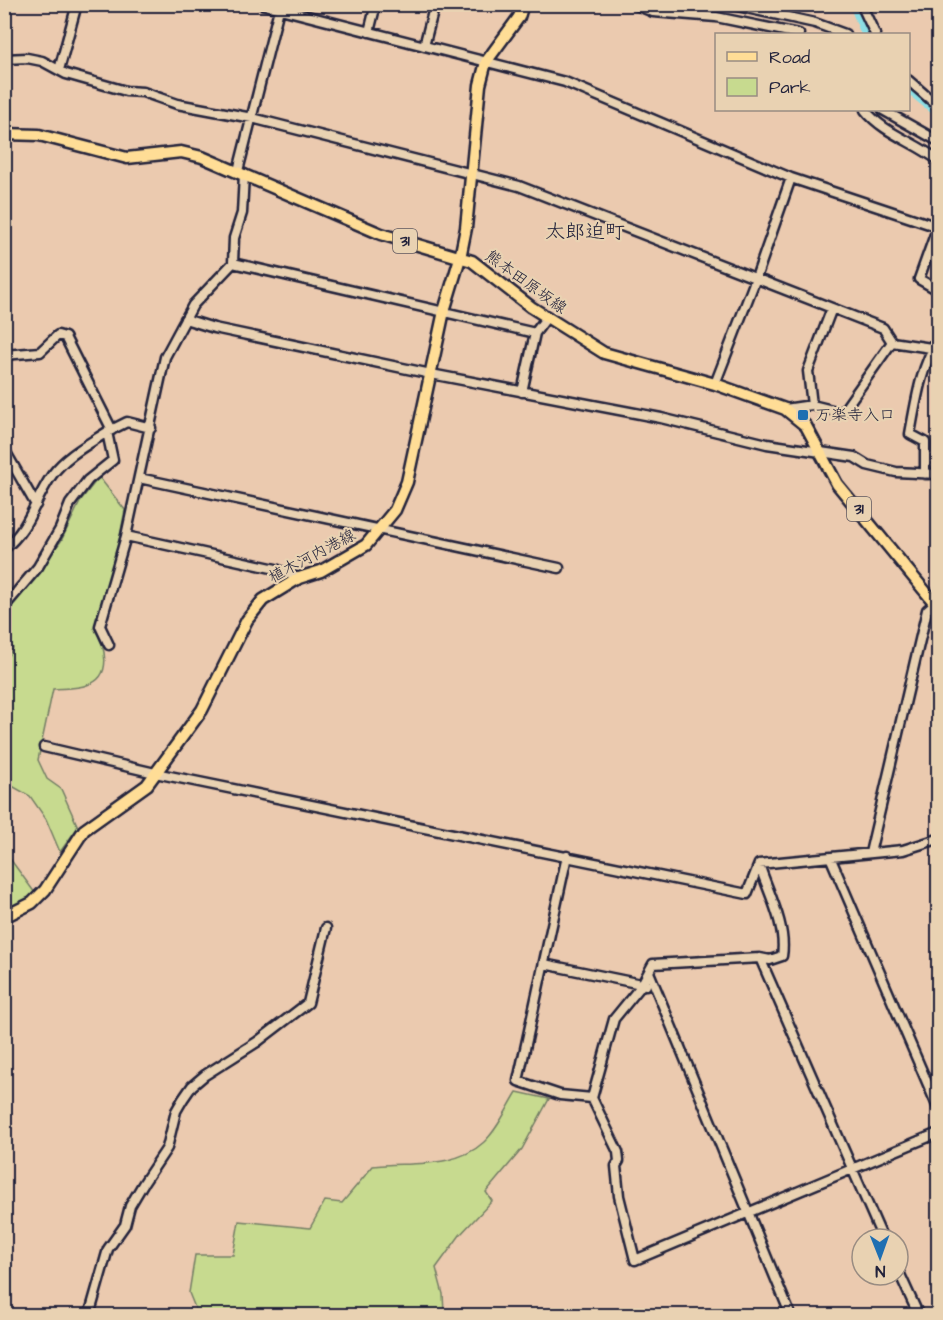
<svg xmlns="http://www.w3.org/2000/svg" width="943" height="1320" font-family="'Architects Daughter','Klee One',sans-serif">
<rect width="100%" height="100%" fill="#ebcaaf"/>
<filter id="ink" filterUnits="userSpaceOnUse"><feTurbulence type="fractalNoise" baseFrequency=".0167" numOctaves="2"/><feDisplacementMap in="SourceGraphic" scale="12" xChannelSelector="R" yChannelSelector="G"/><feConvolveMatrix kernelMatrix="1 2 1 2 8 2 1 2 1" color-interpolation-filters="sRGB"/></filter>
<g filter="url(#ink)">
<!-- green -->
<path fill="#c7da8f" stroke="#747e65" stroke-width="1.5" d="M 99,477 L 125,510 L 107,603 L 94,628 C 105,645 114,677 87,685 C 77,689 64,688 53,689 L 38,760 L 47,779 L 61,789 L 78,827 L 60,852 L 46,819 L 30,796 L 5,782 L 5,660 L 13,648 L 5,641 L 5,614 L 61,541 L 81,500 Z
M 5,852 L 35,893 L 17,912 L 5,917 Z
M 517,1092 L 549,1099 L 522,1149 L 486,1192 L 492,1201 L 460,1235 L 436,1268 L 443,1294 L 444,1313 L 198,1315 L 189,1293 L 195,1255 L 233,1255 L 239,1221 L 310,1228 L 325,1201 L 342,1203 L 373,1166 C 409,1162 455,1169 484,1142 C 498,1129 507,1108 517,1092 Z"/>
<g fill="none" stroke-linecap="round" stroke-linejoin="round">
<!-- river -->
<path stroke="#8cdee4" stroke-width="10" d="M 854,4 L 866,34
M 908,88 L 938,112"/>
<defs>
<path id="minor" d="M 261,4 L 565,82 L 791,178 L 938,227
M 634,4 L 653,12 L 716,17 L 799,34
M 728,4 L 815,23 L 845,34
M 861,4 L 875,34
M 369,32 L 376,4
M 424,46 L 435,4
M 4,59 L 27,58 L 42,61 L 66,74 L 126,91 L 143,92 L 177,104 L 252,118 L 519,186 L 883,328 L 892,342
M 59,70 L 77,4
M 908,80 L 938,106
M 865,110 C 883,133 915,142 938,160
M 883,110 L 938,141
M 238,171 L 280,5
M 244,174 L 242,213 L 234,238 L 233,263 L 193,305 L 165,357 L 126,536 L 276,569 L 299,578
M 938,226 L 919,279 L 938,290
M 233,263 L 535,333
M 185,319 L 214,328 L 431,374 L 661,418 L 767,444 L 854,457 L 867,465 L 896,472 L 938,474
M 892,342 L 931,348
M 4,355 L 40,352 L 58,335 L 65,337 L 112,430
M 715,384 L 756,278 L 791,178
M 522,392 L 535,333 L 547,317
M 812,405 L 808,371 L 832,308
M 785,409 L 812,405 L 840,412 L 844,410 L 892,342
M 4,449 L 36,505
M 925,474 L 925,442 L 910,434 C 916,401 921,366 938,340
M 139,478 L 559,568
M 4,549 C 31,527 33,502 52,475 C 66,456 87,445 107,432
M 4,607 L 38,567 L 60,529 L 70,504 L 88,480 L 113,460 L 107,432 L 127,422 L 151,428
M 109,645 L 100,626 L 126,536
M 44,747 L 155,773 L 747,894 L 759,864
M 938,839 L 903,850 L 759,864 C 768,892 787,926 782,956 L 770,960 L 760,958 L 653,964 L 641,986 L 614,1019 L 592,1098 L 618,1152 L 619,1161 L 616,1166 L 619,1196 L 635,1260 L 938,1133
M 870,853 L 927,610 L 935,603
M 567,856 L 518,1081 L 560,1095 L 592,1098
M 831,859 L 938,1108
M 760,958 L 883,1239
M 544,964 L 646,985
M 649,972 L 791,1316
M 898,1270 L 919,1316
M 89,1316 L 108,1249 L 125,1225 L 130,1206 L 143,1184 L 167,1148 L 176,1111 L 183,1099 L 192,1086 L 205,1075 L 257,1042 L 308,1003 L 326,928"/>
<path id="major" d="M 4,134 L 39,135 L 127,158 L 181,152 L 202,157 L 381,234 L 472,261 L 531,307 L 604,353 L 715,384 L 785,409 L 806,426 L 837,484 L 938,607
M 4,917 L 32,903 L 45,890 L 84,830 L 147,785 L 202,710 L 247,620 L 263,600 L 299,578 L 321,571 L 366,545 L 395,510 L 407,482 L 444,311 L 460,258 L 466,228 L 480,85 L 486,62 L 519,17 L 523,4"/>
</defs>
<!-- minor casing -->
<use href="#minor" stroke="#22223b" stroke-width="13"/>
<!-- major casing -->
<use href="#major" stroke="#22223b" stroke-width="15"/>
<!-- minor -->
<use href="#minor" stroke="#e9d2b2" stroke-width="8"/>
<!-- major -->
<use href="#major" stroke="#ffdd96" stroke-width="10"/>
</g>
</g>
<!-- markers -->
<rect fill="#1f6fb2" stroke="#e9d2b2" stroke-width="2" x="797" y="409" width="12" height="12" rx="3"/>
<g text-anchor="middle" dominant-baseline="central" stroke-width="4.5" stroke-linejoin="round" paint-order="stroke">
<!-- shield labels -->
<g fill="#e9d2b2" stroke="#5e575f" stroke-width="1.5">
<rect x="393" y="229" width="24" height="24" rx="4.5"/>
<rect x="847" y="497" width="24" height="24" rx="4.5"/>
</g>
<g font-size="15" font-weight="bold" fill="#22223b">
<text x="405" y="241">31</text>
<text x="859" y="509">31</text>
</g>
<!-- street labels -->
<g font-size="16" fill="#22223b" stroke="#e9d2b2">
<text transform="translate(526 282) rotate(36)">熊本田原坂線</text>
<text transform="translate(312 556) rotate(-28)">植木河内港線</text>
</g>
<!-- poi labels -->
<g font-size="16" fill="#22223b" stroke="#e9d2b2" text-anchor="start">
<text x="815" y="415">万楽寺入口</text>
</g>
<!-- quarter labels -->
<g font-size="20" fill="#22223b" stroke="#e9d2b2">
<text x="585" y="232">太郎迫町</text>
</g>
</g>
<!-- margin -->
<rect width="943" height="1320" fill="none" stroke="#e9d2b2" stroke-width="24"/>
<rect x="12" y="12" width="919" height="1296" fill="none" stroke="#22223b" stroke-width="2" filter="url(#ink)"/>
<!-- legend -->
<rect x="715" y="33" width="195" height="78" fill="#e9d2b2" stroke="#998c82" stroke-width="1.5"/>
<rect x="727" y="52" width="30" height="9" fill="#ffdd96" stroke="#998c82" stroke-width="1.5"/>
<text x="769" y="63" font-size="18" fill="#22223b">Road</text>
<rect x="727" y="78" width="30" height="18" fill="#c7da8f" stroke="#998c82" stroke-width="1.5"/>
<text x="769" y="93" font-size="18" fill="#22223b">Park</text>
<!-- north arrow -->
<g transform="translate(880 1257) rotate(179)"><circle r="28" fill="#e9d2b2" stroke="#998c82" stroke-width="1.5"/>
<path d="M0-4.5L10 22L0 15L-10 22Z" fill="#1f6fb2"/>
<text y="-9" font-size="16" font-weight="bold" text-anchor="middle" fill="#22223b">N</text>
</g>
</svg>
